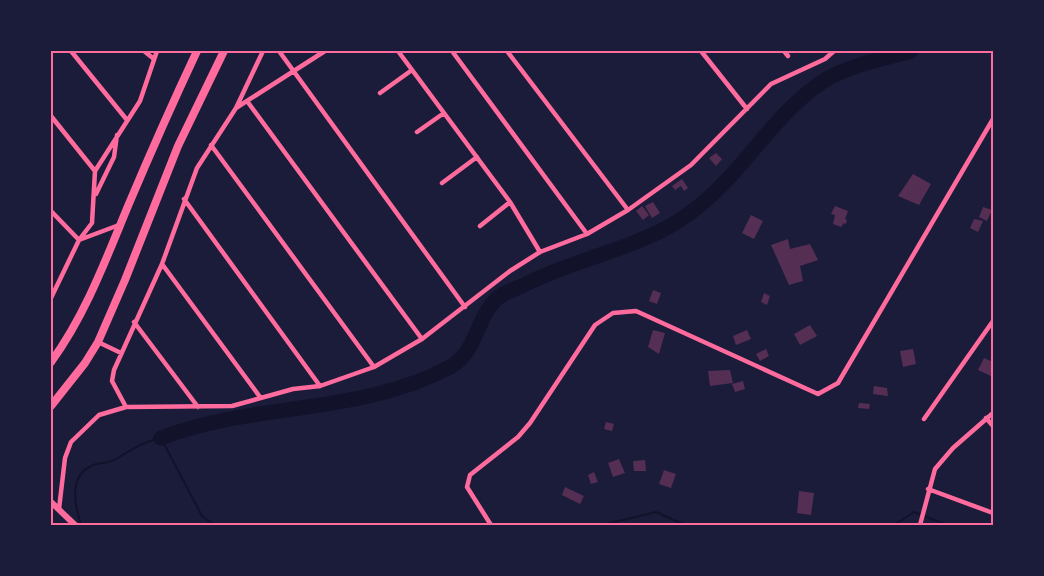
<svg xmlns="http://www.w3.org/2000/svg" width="1044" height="576" font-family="Ubuntu,sans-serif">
<rect width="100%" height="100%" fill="#1b1b3a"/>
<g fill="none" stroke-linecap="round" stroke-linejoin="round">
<!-- stream -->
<path stroke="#12122b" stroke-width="2" d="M 81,525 C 75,506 68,477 91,466 C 98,462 107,464 114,460 C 130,451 143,441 161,438 L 202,516 L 214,525
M 602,525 L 656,512 L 685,525
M 894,525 L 914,512 L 947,525"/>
<!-- river -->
<path stroke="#12122b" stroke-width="15" d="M 161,438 C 253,402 361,415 450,367 C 478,352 476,315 499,297 C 507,291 519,288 528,283 C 580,257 643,248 690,213 C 742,176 771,115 825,80 C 850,65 884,59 911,51"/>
</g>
<!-- building -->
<path fill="#542f53" d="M 716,153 L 722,159 L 716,166 L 709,158 Z
M 913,174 L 931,184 L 919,205 L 898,196 Z
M 682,179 L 688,188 L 684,191 L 681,186 L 675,190 L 672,186 Z
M 653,202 L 660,213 L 652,218 L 645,206 Z
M 642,206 L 649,215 L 643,220 L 636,211 Z
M 835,206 L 848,211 L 845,219 L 847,220 L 846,224 L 844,223 L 841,227 L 833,224 L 835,215 L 831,214 Z
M 983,207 L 992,210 L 987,221 L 979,217 Z
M 751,215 L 763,221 L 754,239 L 742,233 Z
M 974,219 L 983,221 L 978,232 L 970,228 Z
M 788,239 L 790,249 L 810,244 L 818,260 L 800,266 L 803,281 L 789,285 L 771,245 Z
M 653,290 L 661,293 L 657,304 L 649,301 Z
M 764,293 L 770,296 L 767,305 L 761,302 Z
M 810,325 L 817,336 L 800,345 L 794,334 Z
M 653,330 L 665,333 L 659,354 L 648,347 Z
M 747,330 L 751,339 L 736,345 L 733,336 Z
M 766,349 L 769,356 L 760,361 L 756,354 Z
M 913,349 L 916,364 L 903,367 L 900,351 Z
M 984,358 L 993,362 L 993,377 L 978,370 Z
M 730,370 L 733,383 L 710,386 L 708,371 Z
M 743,381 L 745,389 L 735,392 L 732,384 Z
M 874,386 L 887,388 L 888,396 L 873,394 Z
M 859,403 L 870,404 L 869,409 L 858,408 Z
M 606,422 L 614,424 L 612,431 L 604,429 Z
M 619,459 L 625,473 L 613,477 L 608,463 Z
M 645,460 L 646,471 L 634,471 L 633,461 Z
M 664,470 L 676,474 L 671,488 L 659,484 Z
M 594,472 L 598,482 L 591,484 L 588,475 Z
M 565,487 L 584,496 L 580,504 L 562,495 Z
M 799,491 L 814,493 L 811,515 L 797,513 Z"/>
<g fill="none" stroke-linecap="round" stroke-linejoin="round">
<!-- minor -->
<path stroke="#ff6b9d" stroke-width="4.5" d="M 71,51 L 127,120
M 144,51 L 154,59
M 279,51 L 465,307
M 398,51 L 510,202 L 540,252
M 452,51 L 587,234
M 507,51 L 628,210
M 701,51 L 747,109
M 784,51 L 788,56
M 380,93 L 412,70
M 247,101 L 422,339
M 236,108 L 325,51
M 51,116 L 95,171
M 417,132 L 444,113
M 211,145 L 374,367
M 442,183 L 477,157
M 96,194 L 114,157 L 117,135
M 184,199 L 320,386
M 51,211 L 79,240
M 480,226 L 510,202
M 79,240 L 119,225
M 162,264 L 260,397
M 51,298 L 79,240 L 92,223 L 95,171 L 140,101 L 157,51
M 134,322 L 198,407
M 98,342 L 121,353
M 126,407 L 112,381 L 114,370 L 162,264 L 197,168 L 236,108 L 263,51
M 986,418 L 993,426
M 924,419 L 993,321
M 928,489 L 993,513
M 59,509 L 65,458 L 71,442 L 99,415 L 126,407 L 232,406 L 293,389 L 320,386 L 374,367 L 422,339 L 510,271 L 540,252 L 587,234 L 628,210 L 691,165 L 771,84 L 825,59 L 834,51
M 491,525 L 467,487 L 470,475 L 518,437 L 530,423 L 595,325 L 613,313 L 636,311 L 818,394 L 838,383 L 993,119
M 920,525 L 935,469 L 953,448 L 993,413"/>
<!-- tertiary -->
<path stroke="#ff6b9d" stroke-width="6" d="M 51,502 L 75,525"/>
<!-- trunk -->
<path stroke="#ff6b9d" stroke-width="8" d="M 51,362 C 85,316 106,259 128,206 C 150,154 173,102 197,51
M 51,406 L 85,363 L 98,342 L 125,280 L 178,146 L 224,51"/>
</g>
<!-- border -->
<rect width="1044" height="576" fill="none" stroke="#1b1b3a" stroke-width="105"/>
<rect x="52" y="52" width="940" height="472" fill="none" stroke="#ff6b9d" stroke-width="2"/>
</svg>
